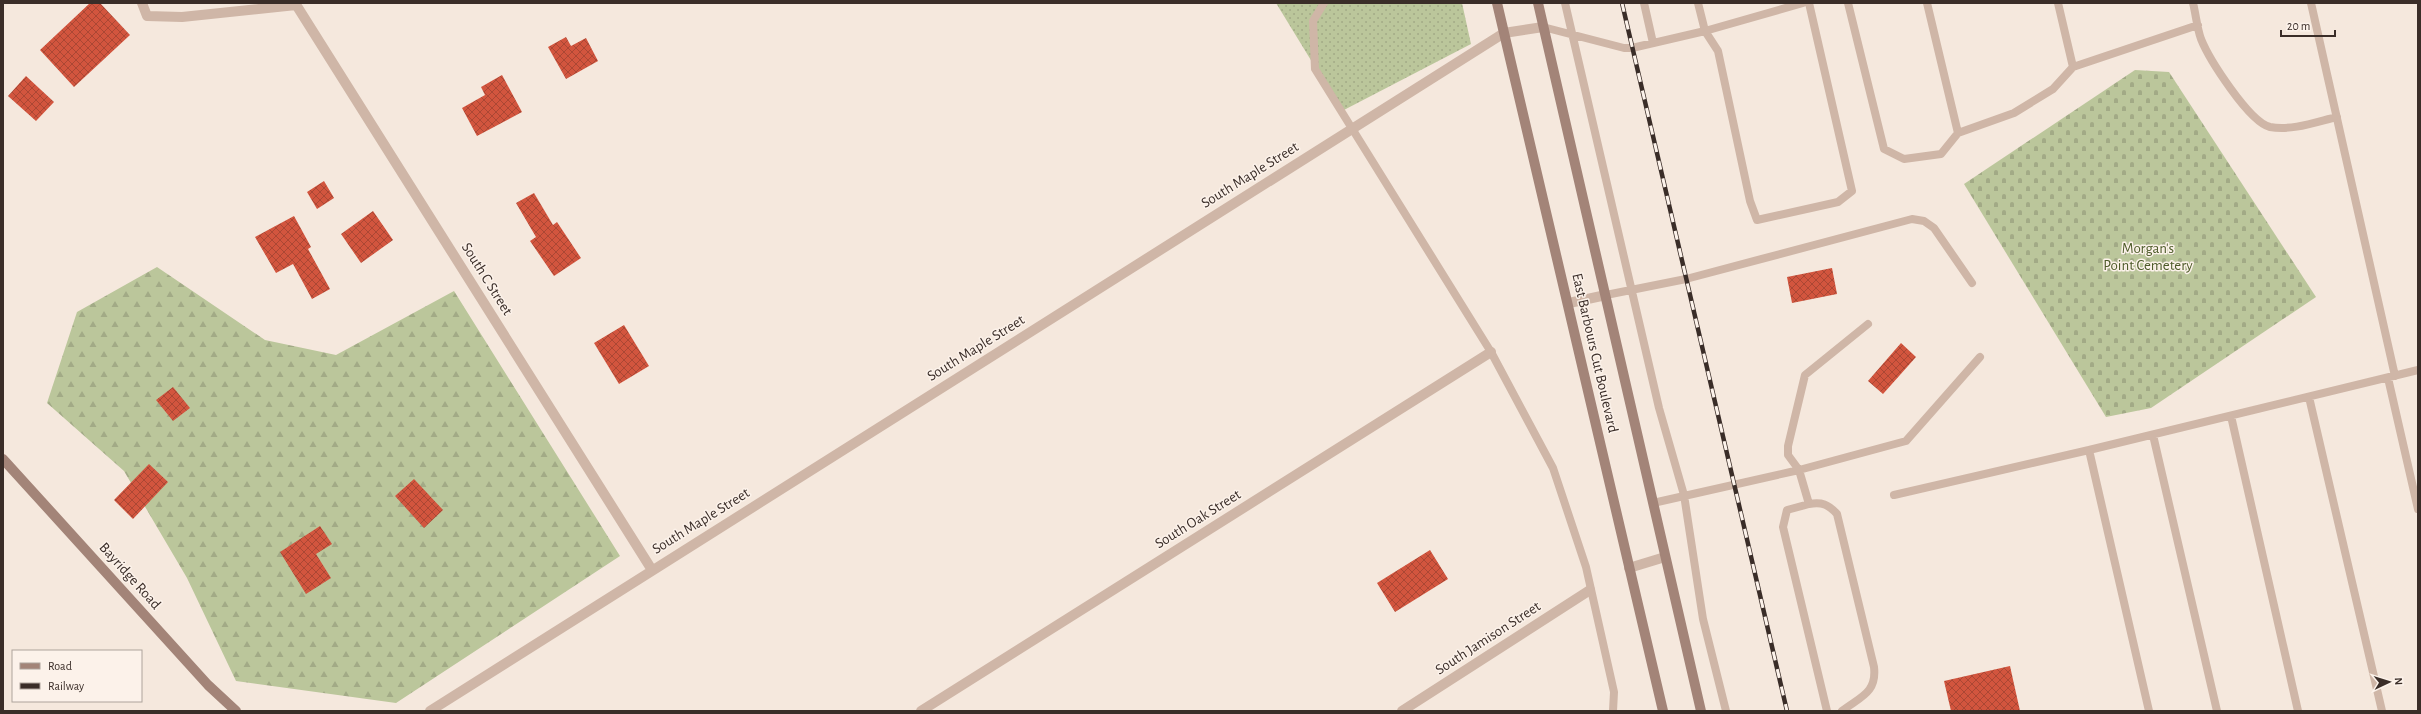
<svg xmlns="http://www.w3.org/2000/svg" width="2421" height="714" font-family="'Alegreya Sans',sans-serif">
<defs>
<pattern id="grass-dots" width="8" height="8" patternUnits="userSpaceOnUse"><rect width="8" height="8" fill="#bbc69b"/><path d="M2 2h.1M6 6h.1" fill="none" stroke="#a2aa86" stroke-width="1.8" stroke-linecap="round"/></pattern>
<pattern id="forest-firs" width="22" height="20" patternUnits="userSpaceOnUse"><rect width="22" height="20" fill="#bbc69b"/><path d="M5 1l3.5 6h-7zM16 11l3.5 6h-7z" fill="#a2aa86"/></pattern>
<pattern id="cemetery-stones" width="16" height="16" patternUnits="userSpaceOnUse"><rect width="16" height="16" fill="#bbc69b"/><path d="M2 7V4a2 2 0 0 1 4 0v3zM10 15v-3a2 2 0 0 1 4 0v3z" fill="#a2aa86"/></pattern>
<pattern id="building-cross-hatch" width="8" height="8" patternUnits="userSpaceOnUse"><rect width="8" height="8" fill="#d2553e"/><path d="M0 0l8 8M0 8l8-8" fill="none" stroke="#ab4734"/></pattern>
</defs>
<rect width="100%" height="100%" fill="#f5e8dd"/>
<!-- grass -->
<path fill="url(#grass-dots)" d="M 1276,3 L 1462,3 L 1471,44 L 1342,111 Z"/>
<!-- forest -->
<path fill="url(#forest-firs)" d="M 157,267 L 265,340 L 336,355 L 454,291 L 620,556 L 396,703 L 236,681 L 187,578 L 124,471 L 47,403 L 77,312 Z"/>
<!-- cemetery -->
<path fill="url(#cemetery-stones)" d="M 2135,70 L 2169,72 L 2316,297 L 2151,408 L 2106,417 L 1964,184 Z"/>
<!-- building -->
<path fill="url(#building-cross-hatch)" d="M 90,3 L 100,3 L 130,35 L 74,87 L 40,50 Z
M 566,37 L 571,46 L 586,38 L 598,61 L 566,79 L 548,47 Z
M 502,75 L 522,112 L 477,136 L 462,108 L 485,95 L 481,87 Z
M 26,76 L 54,102 L 36,121 L 8,96 Z
M 324,181 L 334,198 L 317,209 L 307,192 Z
M 534,193 L 553,225 L 557,222 L 581,258 L 554,276 L 530,241 L 536,237 L 516,203 Z
M 373,211 L 393,240 L 361,263 L 341,234 Z
M 294,216 L 311,247 L 308,249 L 330,289 L 312,299 L 293,264 L 276,273 L 255,237 Z
M 1832,268 L 1837,294 L 1792,303 L 1787,277 Z
M 624,325 L 649,366 L 619,384 L 594,343 Z
M 1901,343 L 1916,357 L 1883,394 L 1868,381 Z
M 173,387 L 190,408 L 173,421 L 156,400 Z
M 149,464 L 168,482 L 133,519 L 114,500 Z
M 414,479 L 443,510 L 424,528 L 395,496 Z
M 320,526 L 332,544 L 316,554 L 331,578 L 306,594 L 280,552 Z
M 1430,550 L 1448,579 L 1395,612 L 1377,583 Z
M 2010,666 L 2020,711 L 1951,711 L 1944,681 Z"/>
<g fill="none" stroke-linecap="round" stroke-linejoin="round">
<!-- lane -->
<path stroke="#cfb6a7" stroke-width="8" d="M 1324,3 L 1313,21 L 1315,69 L 1491,352 L 1553,468 L 1586,567 L 1614,692 L 1613,711
M 1565,3 L 1659,408 L 1684,495 L 1703,619 L 1726,711
M 1644,3 L 1653,43
M 1698,3 L 1705,31 L 1718,51 L 1750,201 L 1757,220 L 1838,202 L 1852,191 L 1809,3
M 1848,3 L 1884,149 L 1904,159 L 1941,154 L 1958,133 L 1927,3
M 2193,3 C 2196,15 2197,28 2201,39 C 2209,59 2249,122 2270,127 C 2292,131 2316,122 2337,117
M 2311,3 L 2395,376
M 1543,27 L 1624,48 L 1632,48 L 1705,31 L 1803,3
M 2073,67 L 2198,25
M 1958,133 L 2014,113 L 2053,89 L 2073,67 L 2058,3
M 1606,295 L 1686,279 L 1912,219 L 1924,221 L 1934,228 L 1972,283
M 2388,378 L 2418,509
M 2309,397 L 2382,711
M 2231,416 L 2298,711
M 2153,435 L 2217,711
M 2089,450 L 2418,370
M 1894,495 L 2089,450 L 2149,711
M 1653,503 L 1799,470 L 1906,441 L 1980,357
M 1809,504 L 1787,510 L 1783,527 L 1827,711
M 1842,711 C 1860,697 1877,693 1874,667 L 1837,514 C 1828,504 1822,502 1809,504 L 1799,470 L 1788,455 L 1788,446 L 1805,375 L 1868,324"/>
<!-- street -->
<path stroke="#cfb6a7" stroke-width="10" d="M 142,3 L 147,16 L 182,17 L 296,5
M 295,3 L 652,570
M 1569,303 L 1606,295
M 1629,568 L 1665,557
M 430,711 L 1504,33 L 1543,27
M 921,711 L 1491,352
M 1402,711 L 1590,590"/>
<!-- secondary -->
<path stroke="#a38478" stroke-width="10" d="M 1497,3 L 1663,711
M 1538,3 L 1701,711
M 3,459 L 208,685 L 236,711"/>
<defs>
<path id="rail" d="M 1622,3 L 1787,711"/>
</defs>
<!-- rail casing -->
<use href="#rail" stroke="#3a2d28" stroke-width="4.5"/>
<!-- rail -->
<use href="#rail" stroke="#fcf2ea" stroke-width="3" stroke-dasharray="9" stroke-linecap="butt"/>
</g>
<g text-anchor="middle" dominant-baseline="central" stroke-width="3" stroke-linejoin="round" paint-order="stroke">
<!-- street labels -->
<g font-size="15" fill="#3a2d28" stroke="#fcf2ea">
<text transform="translate(1250 175) rotate(-32)">South Maple Street</text>
<text transform="translate(487 279) rotate(58)">South C Street</text>
<text transform="translate(976 348) rotate(-32)">South Maple Street</text>
<text transform="translate(1595 353) rotate(77)">East Barbours Cut Boulevard</text>
<text transform="translate(1198 519) rotate(-32)">South Oak Street</text>
<text transform="translate(701 521) rotate(-32)">South Maple Street</text>
<text transform="translate(130 576) rotate(48)">Bayridge Road</text>
<text transform="translate(1488 638) rotate(-33)">South Jamison Street</text>
</g>
<!-- park labels -->
<g font-size="15" fill="#4d5b29" stroke="#fcf2ea">
<text x="2148" y="248">Morgan's<tspan x="2148" dy="17">Point Cemetery</tspan></text>
</g>
</g>
<!-- border -->
<rect width="2421" height="714" fill="none" stroke="#3a2d28" stroke-width="8"/>
<!-- legend -->
<rect x="12" y="650" width="130" height="52" fill="#fcf2ea" stroke="#aea39c"/>
<rect x="20" y="663" width="20" height="6" fill="#a38478" stroke="#aea39c"/>
<text x="48" y="670" font-size="12" fill="#3a2d28">Road</text>
<rect x="20" y="683" width="20" height="6" fill="#3a2d28" stroke="#aea39c"/>
<text x="48" y="690" font-size="12" fill="#3a2d28">Railway</text>
<!-- north arrow -->
<g transform="translate(2389 682) rotate(86)" stroke="#fcf2ea" stroke-width="3" paint-order="stroke">
<path d="M0-3L7 15L0 10L-7 15Z" fill="#3a2d28"/>
<text y="-6" font-size="11" font-weight="bold" text-anchor="middle" fill="#3a2d28">N</text>
</g>
<!-- scale -->
<path d="M2281 30v6h54v-6" fill="none" stroke="#3a2d28" stroke-width="2"/>
<text x="2287" y="30" font-size="12" fill="#3a2d28" stroke="#fcf2ea" stroke-width="3" paint-order="stroke">20 m</text>
</svg>
